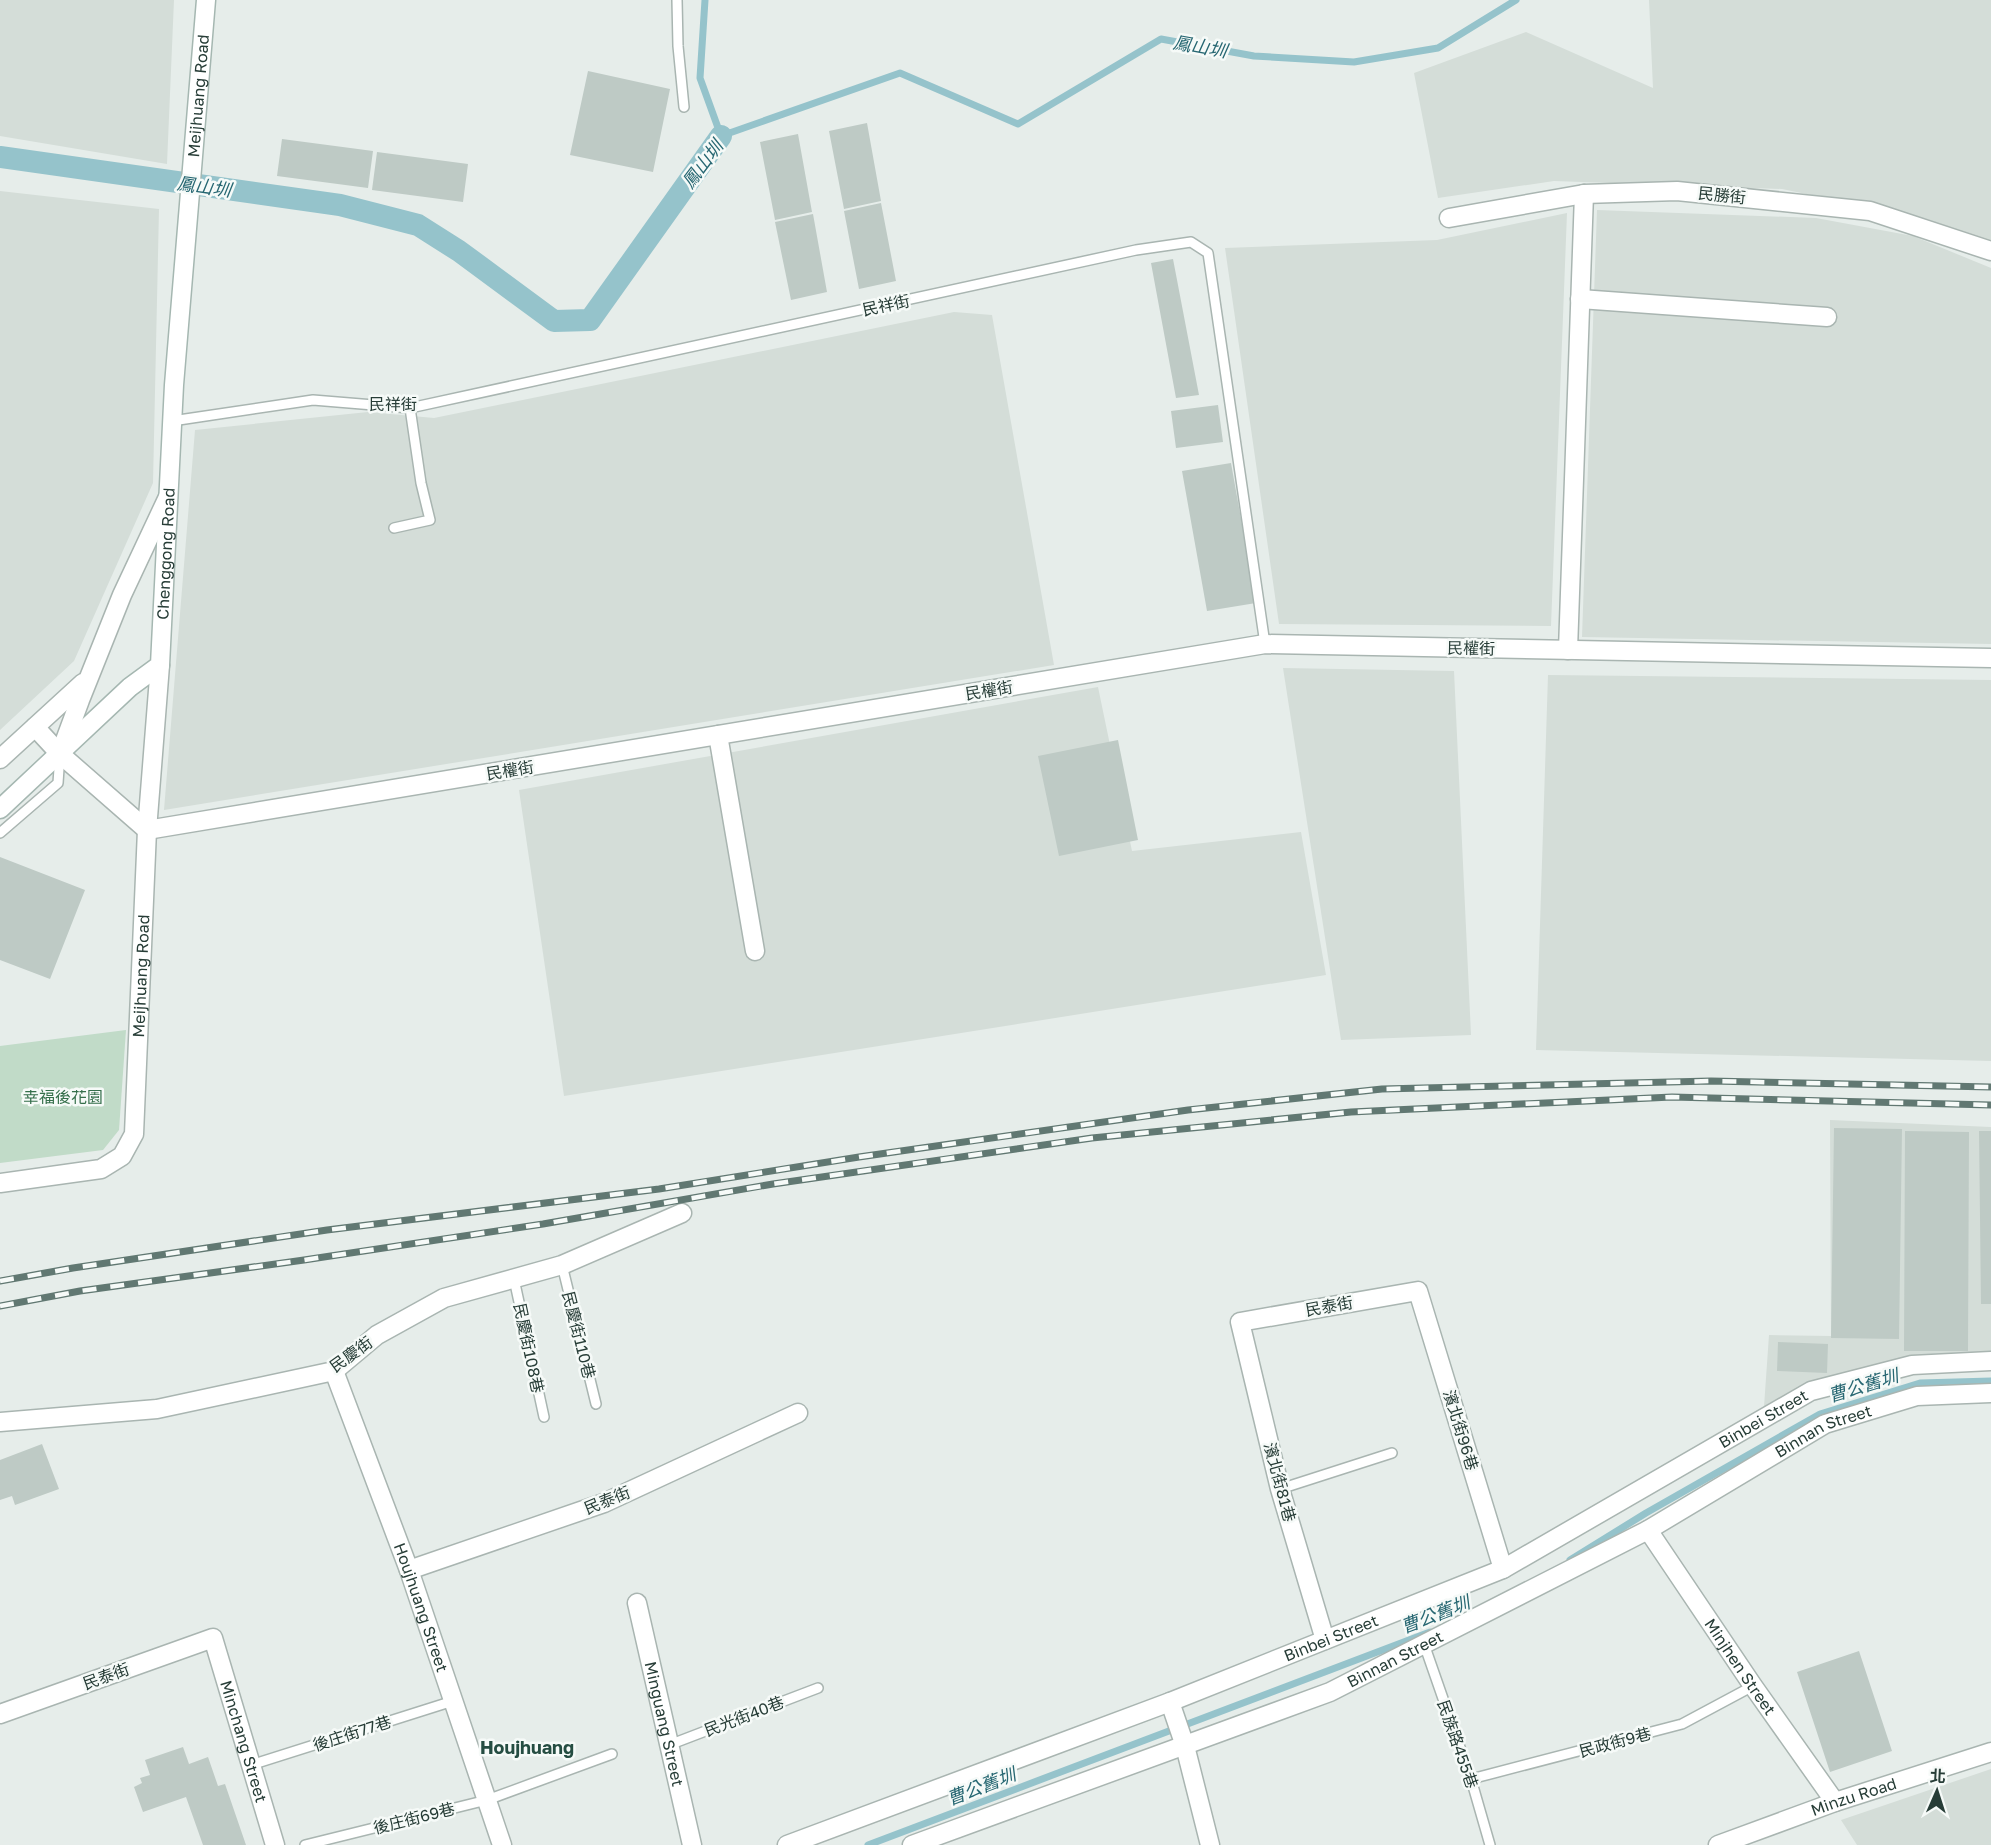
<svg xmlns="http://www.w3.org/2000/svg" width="1991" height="1845" font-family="'Golos Text','Noto Sans TC',sans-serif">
<rect width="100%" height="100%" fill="#e6edea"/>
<!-- built -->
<path fill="#d4ddd8" d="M 0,0 L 174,0 L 167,164 L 0,136 Z
M 1649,0 L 1991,0 L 1991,242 L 1927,219 L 1782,189 L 1554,181 L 1438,198 L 1414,73 L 1526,32 L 1653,88 Z
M 0,191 L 159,209 L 153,483 L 74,661 L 0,730 Z
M 1597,210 L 1816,218 L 1913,236 L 1991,268 L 1991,644 L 1582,637 Z
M 1567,213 L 1551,626 L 1279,624 L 1225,248 L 1437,240 Z
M 954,312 L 992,315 L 1054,665 L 164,810 L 195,430 L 368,412 L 434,418 Z
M 1283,668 L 1454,671 L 1471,1035 L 1341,1040 Z
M 1548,675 L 1991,680 L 1991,1061 L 1536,1050 Z
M 1098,687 L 1132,851 L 1301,832 L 1326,975 L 564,1096 L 519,790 Z
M 1830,1120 L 1991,1127 L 1991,1362 L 1874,1367 L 1763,1421 L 1769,1335 L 1831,1336 Z
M 1991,1769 L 1991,1845 L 1857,1845 L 1841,1820 Z"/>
<!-- green -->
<path fill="#c1dbc8" d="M 126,1030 L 119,1130 L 103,1150 L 0,1163 L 0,1046 Z"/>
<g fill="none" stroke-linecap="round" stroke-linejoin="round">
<!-- stream -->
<path stroke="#95c3cb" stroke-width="7" d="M 705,0 L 700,78 L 721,136 L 900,73 L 1018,124 L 1161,39 L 1254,56 L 1354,62 L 1438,48 L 1516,0
M 1570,1560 L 1646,1513 L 1820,1414 L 1920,1383 L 1991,1381
M 868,1845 L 1430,1632"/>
<!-- canal -->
<path stroke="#95c3cb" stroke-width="22" d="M 0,157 L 340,205 L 418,225 L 459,251 L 554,321 L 590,320 L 721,136"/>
</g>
<!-- building -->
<path fill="#becac5" d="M 588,71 L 670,89 L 653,172 L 570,155 Z
M 867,123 L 881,201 L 844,209 L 829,131 Z
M 798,134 L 812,212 L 775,220 L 760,142 Z
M 282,139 L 373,151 L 368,188 L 277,176 Z
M 377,152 L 468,164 L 463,202 L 372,190 Z
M 881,203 L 896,281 L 859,289 L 844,211 Z
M 813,214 L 827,292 L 791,300 L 775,222 Z
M 1173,259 L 1199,395 L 1176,398 L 1151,263 Z
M 1218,405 L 1223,442 L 1176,448 L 1171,411 Z
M 1231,463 L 1256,603 L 1207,611 L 1182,471 Z
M 1118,740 L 1138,840 L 1059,856 L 1038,756 Z
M 0,857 L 85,890 L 50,979 L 0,960 Z
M 1834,1128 L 1902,1129 L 1899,1339 L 1831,1338 Z
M 1905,1131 L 1969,1132 L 1968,1351 L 1904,1351 Z
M 1979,1131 L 1991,1131 L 1991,1304 L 1981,1304 Z
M 1778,1342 L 1828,1344 L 1827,1373 L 1777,1371 Z
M 42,1444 L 59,1489 L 15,1505 L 12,1496 L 0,1500 L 0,1460 Z
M 1859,1651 L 1892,1751 L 1830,1772 L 1797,1672 Z
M 183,1747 L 189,1764 L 208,1757 L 218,1786 L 225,1784 L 246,1845 L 203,1845 L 186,1797 L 143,1812 L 134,1787 L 142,1783 L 140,1778 L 150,1775 L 145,1760 Z"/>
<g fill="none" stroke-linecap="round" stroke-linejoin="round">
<defs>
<path id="lane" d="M 677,0 L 678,46 L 684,107
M 172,421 L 313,400 L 410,408 L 1136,250 L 1191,242 L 1208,253 L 1265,644
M 394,528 L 430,520 L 421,483 L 410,408
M 0,833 L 58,783 L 60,754
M 562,1265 L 596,1404
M 514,1279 L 544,1417
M 1280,1489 L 1392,1453
M 1424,1644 L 1471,1779 L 1490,1845
M 669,1745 L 818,1688
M 251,1765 L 453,1701
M 1471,1779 L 1682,1724 L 1753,1686
M 305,1845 L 487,1800 L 612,1754"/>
<g id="street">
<path d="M 1449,218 L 1584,194 L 1677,191 L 1870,211 L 1991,251"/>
<path d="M 1580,299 L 1827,317"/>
<path d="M 1568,650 L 1584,194"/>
<path d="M 35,727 L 60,754 L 147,830 L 1265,644 L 1991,658"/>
<path d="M 718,735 L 755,951"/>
<path d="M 60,754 L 80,700 L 122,595 L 168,497"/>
<path d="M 0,759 L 83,683"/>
<path id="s1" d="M 0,1183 L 101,1169 L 122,1156 L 134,1134 L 147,830 L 160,665"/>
<path id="s2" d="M 334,1371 L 409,1570 L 502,1845"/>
<path d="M 0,1422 L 157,1409 L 334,1371 L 377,1335 L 444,1298 L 562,1265 L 682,1213"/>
<path id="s3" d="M 1648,1530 L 1753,1686 L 1835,1802"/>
<path d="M 409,1570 L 604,1503 L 798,1413"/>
<path id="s4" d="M 637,1603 L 692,1845"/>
<path d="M 1325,1640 L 1280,1489 L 1240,1322 L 1418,1291 L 1503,1569"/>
<path d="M 1170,1702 L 1185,1746 L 1210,1845"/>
<path id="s5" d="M 0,1714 L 213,1638 L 275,1845"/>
<path id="s6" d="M 787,1845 L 1170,1702 L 1503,1569 L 1811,1391 L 1912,1365 L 1991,1361"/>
<path id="s7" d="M 912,1845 L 1330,1692 L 1648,1530 L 1825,1424 L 1917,1396 L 1991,1393"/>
<path id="s8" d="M 1718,1845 L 1835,1802 L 1991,1752"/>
</g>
<g id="secondary">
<path id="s9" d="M 0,809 L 130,687 L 160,665 L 174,385 L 206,0"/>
</g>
</defs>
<!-- lane casing -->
<use href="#lane" stroke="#a9b5b1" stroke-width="12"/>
<!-- street casing -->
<use href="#street" stroke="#a9b5b1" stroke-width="21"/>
<!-- secondary casing -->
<use href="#secondary" stroke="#a5b7b1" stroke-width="21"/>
<!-- lane -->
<use href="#lane" stroke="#fff" stroke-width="9"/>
<!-- street -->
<use href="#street" stroke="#fff" stroke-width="18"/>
<!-- secondary -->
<use href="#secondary" stroke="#fff" stroke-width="18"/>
<defs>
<path id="rail" d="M 0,1281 L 73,1268 L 327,1230 L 659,1189 L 859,1157 L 1188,1110 L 1382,1089 L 1711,1081 L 1991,1087
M 0,1306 L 80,1291 L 304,1260 L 543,1224 L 773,1184 L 1092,1138 L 1351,1112 L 1672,1097 L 1991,1105"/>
</defs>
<!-- rail casing -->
<use href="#rail" stroke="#617872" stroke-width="7"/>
<!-- rail -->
<use href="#rail" stroke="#f6faf8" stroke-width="4.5" stroke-dasharray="14" stroke-linecap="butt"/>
</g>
<g text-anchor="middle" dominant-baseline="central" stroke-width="5" stroke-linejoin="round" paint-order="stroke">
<!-- street labels -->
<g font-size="16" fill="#273d37" stroke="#f6faf8">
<text stroke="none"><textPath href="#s9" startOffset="786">Meijhuang Road</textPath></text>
<text transform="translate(1722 195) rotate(6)">民勝街</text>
<text transform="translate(886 305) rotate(-12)">民祥街</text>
<text x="393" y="404">民祥街</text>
<text stroke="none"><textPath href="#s9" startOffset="327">Chenggong Road</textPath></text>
<text transform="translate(1471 648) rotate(1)">民權街</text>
<text transform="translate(989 690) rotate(-9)">民權街</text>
<text transform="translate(510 770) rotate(-9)">民權街</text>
<text stroke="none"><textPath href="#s1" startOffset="310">Meijhuang Road</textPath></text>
<text transform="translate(1329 1306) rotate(-10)">民泰街</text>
<text transform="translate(579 1335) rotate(76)">民慶街110巷</text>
<text transform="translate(529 1348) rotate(78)">民慶街108巷</text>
<text transform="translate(351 1354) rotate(-36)">民慶街</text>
<text stroke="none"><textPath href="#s6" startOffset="1068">Binbei Street</textPath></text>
<text transform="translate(1461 1430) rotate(73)">濱北街96巷</text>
<text stroke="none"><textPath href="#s7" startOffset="1004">Binnan Street</textPath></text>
<text transform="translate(1280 1482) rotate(75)">濱北街81巷</text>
<text transform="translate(607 1500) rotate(-22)">民泰街</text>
<text stroke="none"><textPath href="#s2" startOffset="252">Houjhuang Street</textPath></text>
<text stroke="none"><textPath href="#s6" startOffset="582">Binbei Street</textPath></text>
<text stroke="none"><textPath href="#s7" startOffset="518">Binnan Street</textPath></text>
<text stroke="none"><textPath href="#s3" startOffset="165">Minjhen Street</textPath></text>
<text transform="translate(106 1676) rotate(-20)">民泰街</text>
<text transform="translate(744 1716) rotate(-21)">民光街40巷</text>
<text stroke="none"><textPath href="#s4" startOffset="124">Minguang Street</textPath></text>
<text transform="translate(352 1733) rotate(-18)">後庄街77巷</text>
<text stroke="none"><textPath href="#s5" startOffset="334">Minchang Street</textPath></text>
<text transform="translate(1615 1742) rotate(-15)">民政街9巷</text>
<text transform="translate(1458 1744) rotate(71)">民族路455巷</text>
<text stroke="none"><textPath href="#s8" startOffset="144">Minzu Road</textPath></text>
<text transform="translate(414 1818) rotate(-14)">後庄街69巷</text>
</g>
<!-- park labels -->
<g font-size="16" fill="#356f4b" stroke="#f6faf8">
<text x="63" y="1097">幸福後花園</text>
</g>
<!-- water labels -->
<g font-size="18" font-style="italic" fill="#276772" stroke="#f6faf8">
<text transform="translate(1200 46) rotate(10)">鳳山圳</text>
<text transform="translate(702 164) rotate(-53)">鳳山圳</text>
<text transform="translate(204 186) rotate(8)">鳳山圳</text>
<text transform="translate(1863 1385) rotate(-17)">曹公舊圳</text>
<text transform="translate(1435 1614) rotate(-21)">曹公舊圳</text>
<text transform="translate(981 1786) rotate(-21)">曹公舊圳</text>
</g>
<!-- neighbourhood labels -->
<g font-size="18" font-weight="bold" fill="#254d42" stroke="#f6faf8">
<text x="527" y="1747">Houjhuang</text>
</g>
</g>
<!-- north arrow -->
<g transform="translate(1937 1791) rotate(3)" stroke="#f6faf8" stroke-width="4.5" paint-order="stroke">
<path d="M0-4.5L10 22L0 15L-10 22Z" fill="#273d37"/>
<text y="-9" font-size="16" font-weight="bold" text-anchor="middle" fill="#273d37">北</text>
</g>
</svg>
